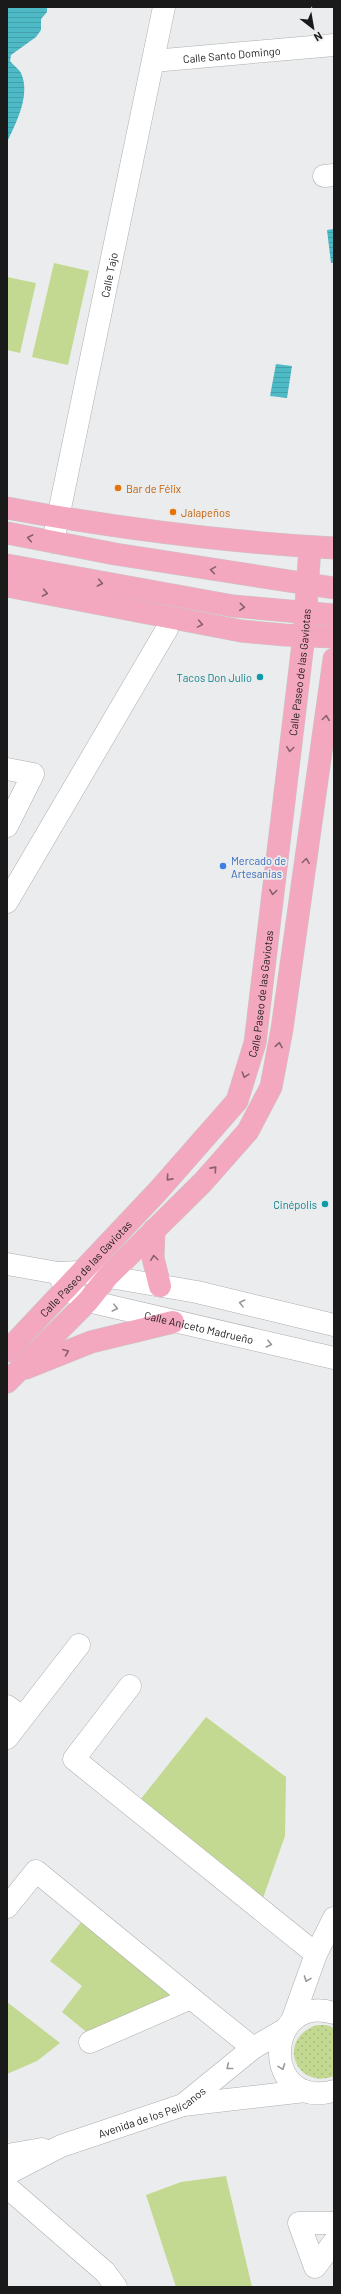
<svg xmlns="http://www.w3.org/2000/svg" width="341" height="2294" font-family="Barlow,sans-serif">
<defs>
<pattern id="grass-dots" width="8" height="8" patternUnits="userSpaceOnUse"><rect width="8" height="8" fill="#c3d992"/><path d="M2 2h.1M6 6h.1" fill="none" stroke="#a7ba7d" stroke-width="1.8" stroke-linecap="round"/></pattern>
<pattern id="water-rules" width="6" height="5" patternUnits="userSpaceOnUse"><rect width="6" height="5" fill="#4dbac6"/><path d="M0 2.5h6" fill="none" stroke="#439faa"/></pattern>
</defs>
<rect width="100%" height="100%" fill="#ebeced"/>
<!-- grass -->
<path fill="url(#grass-dots)" d="M 317,2025 L 326,2025 L 334,2028 L 334,2076 C 296,2091 275,2039 317,2025 Z"/>
<!-- park -->
<path fill="#c3d992" d="M 54,263 L 89,271 L 68,365 L 32,357 Z
M 7,277 L 36,283 L 20,353 L 7,350 Z
M 206,1717 L 286,1777 L 285,1836 L 263,1898 L 140,1800 Z
M 82,1921 L 174,1995 L 89,2034 L 62,2012 L 82,1986 L 50,1961 Z
M 7,2002 L 60,2043 L 37,2061 L 7,2074 Z
M 226,2176 L 252,2287 L 176,2287 L 146,2195 L 181,2182 Z"/>
<!-- water -->
<path fill="url(#water-rules)" d="M 7,7 L 47,7 L 47,12 L 41,19 L 41,30 L 36,37 L 11,55 L 10,61 C 13,65 19,69 21,73 C 31,95 16,123 7,142 Z
M 334,229 L 334,262 L 331,263 L 327,230 Z
M 276,364 L 292,366 L 287,398 L 270,396 Z"/>
<g fill="none" stroke-linecap="round" stroke-linejoin="round">
<defs>
<g id="minor">
<path id="s1" d="M 153,61 L 334,45"/>
<path d="M 324,176 L 334,175"/>
<path id="s2" d="M 53,542 L 164,7"/>
<path d="M 7,769 L 33,774 L 7,826"/>
<path d="M 7,902 L 167,629 L 169,618"/>
<path d="M 7,1264 L 58,1273 L 80,1272 L 197,1292 L 334,1325"/>
<path id="s3" d="M 58,1273 L 66,1289 L 88,1301 L 334,1358"/>
<path d="M 130,1686 L 74,1759 L 316,1954"/>
<path d="M 7,1706 L 22,1717"/>
<path d="M 7,1738 L 79,1645"/>
<path d="M 7,1907 L 36,1871 L 191,1998"/>
<path d="M 334,2013 C 264,1992 260,2111 334,2091"/>
<path d="M 292,2021 L 316,1954 L 334,1918"/>
<path d="M 90,2042 L 191,1998 L 253,2048"/>
<path d="M 183,2105 L 305,2091"/>
<path d="M 7,2155 L 42,2149"/>
<path id="s4" d="M 7,2174 L 61,2146 L 183,2105 L 253,2048 L 284,2030"/>
<path d="M 7,2187 L 105,2272 L 116,2287"/>
<path d="M 334,2223 L 299,2223 L 315,2267 L 334,2242"/>
</g>
<g id="major">
<path d="M 7,508 C 115,528 225,542 334,548"/>
<path d="M 7,533 L 115,554 L 334,588"/>
<path d="M 7,565 L 233,606 L 334,615"/>
<path d="M 7,586 L 241,631 L 285,635 L 334,637"/>
<path d="M 154,1230 L 153,1258 L 160,1286"/>
<path id="s5" d="M 7,1351 L 158,1191 L 237,1101 L 255,1043 L 304,635 L 310,547"/>
<path d="M 26,1368 L 91,1342 L 173,1322"/>
<path d="M 7,1382 L 88,1301 L 108,1276 L 203,1182 L 248,1131 L 271,1087 L 282,1029 L 334,659"/>
</g>
</defs>
<!-- minor casing -->
<use href="#minor" stroke="#aeaeaf" stroke-width="23"/>
<!-- major casing -->
<use href="#major" stroke="#c8c8c8" stroke-width="23"/>
<!-- minor -->
<use href="#minor" stroke="#fff" stroke-width="22"/>
<!-- major -->
<use href="#major" stroke="#f4a8c0" stroke-width="22"/>
</g>
<!-- one-way arrows -->
<defs><path id="oneway-chevron" d="M-2-3.5L2.5 0L-2 3.5" fill="none" stroke-width="1.6" stroke-linecap="round" stroke-linejoin="round"/></defs>
<g stroke="#87616d">
<use href="#oneway-chevron" transform="translate(30 538) rotate(-169)"/>
<use href="#oneway-chevron" transform="translate(213 570) rotate(-171)"/>
<use href="#oneway-chevron" transform="translate(100 583) rotate(11)"/>
<use href="#oneway-chevron" transform="translate(45 593) rotate(11)"/>
<use href="#oneway-chevron" transform="translate(242 607) rotate(5)"/>
<use href="#oneway-chevron" transform="translate(200 624) rotate(10)"/>
<use href="#oneway-chevron" transform="translate(326 718) rotate(-82)"/>
<use href="#oneway-chevron" transform="translate(290 749) rotate(97)"/>
<use href="#oneway-chevron" transform="translate(306 861) rotate(-82)"/>
<use href="#oneway-chevron" transform="translate(273 892) rotate(97)"/>
<use href="#oneway-chevron" transform="translate(279 1045) rotate(-80)"/>
<use href="#oneway-chevron" transform="translate(245 1075) rotate(107)"/>
<use href="#oneway-chevron" transform="translate(214 1169) rotate(-48)"/>
<use href="#oneway-chevron" transform="translate(169 1178) rotate(132)"/>
<use href="#oneway-chevron" transform="translate(154 1258) rotate(-97)"/>
<use href="#oneway-chevron" transform="translate(66 1352) rotate(-22)"/>
</g>
<g stroke="#989898">
<use href="#oneway-chevron" transform="translate(242 1303) rotate(-166)"/>
<use href="#oneway-chevron" transform="translate(115 1308) rotate(14)"/>
<use href="#oneway-chevron" transform="translate(269 1344) rotate(13)"/>
<use href="#oneway-chevron" transform="translate(307 1979) rotate(110)"/>
<use href="#oneway-chevron" transform="translate(229 2067) rotate(141)"/>
<use href="#oneway-chevron" transform="translate(282 2067) rotate(69)"/>
</g>
<!-- markers -->
<g fill="#e8710a" stroke="#ebeced" stroke-width="1.5">
<circle cx="118" cy="488" r="4"/>
<circle cx="173" cy="512" r="4"/>
</g>
<g fill="#0f9aa8" stroke="#ebeced" stroke-width="1.5">
<circle cx="260" cy="677" r="4"/>
<circle cx="325" cy="1204" r="4"/>
</g>
<circle fill="#3f7fe0" stroke="#ebeced" stroke-width="1.5" cx="223" cy="866" r="4"/>
<g text-anchor="middle" dominant-baseline="central" stroke-width="3.5" stroke-linejoin="round" paint-order="stroke">
<!-- street labels -->
<g font-size="11" fill="#1a1a1a" stroke="#ebeced">
<text stroke="none"><textPath href="#s1" startOffset="79">Calle Santo Domingo</textPath></text>
<text stroke="none"><textPath href="#s2" startOffset="273">Calle Tajo</textPath></text>
<text stroke="none"><textPath href="#s5" startOffset="774">Calle Paseo de las Gaviotas</textPath></text>
<text stroke="none"><textPath href="#s5" startOffset="450">Calle Paseo de las Gaviotas</textPath></text>
<text stroke="none"><textPath href="#s5" startOffset="114">Calle Paseo de las Gaviotas</textPath></text>
<text stroke="none"><textPath href="#s3" startOffset="157">Calle Aniceto Madrueño</textPath></text>
<text stroke="none"><textPath href="#s4" startOffset="158">Avenida de los Pelícanos</textPath></text>
</g>
<!-- food labels -->
<g font-size="11" fill="#c56008" stroke="#ebeced" text-anchor="start">
<text x="126" y="488">Bar de Félix</text>
<text x="181" y="512">Jalapeños</text>
</g>
<!-- culture labels -->
<g font-size="11" fill="#0d838f" stroke="#ebeced" text-anchor="end">
<text x="252" y="677">Tacos Don Julio</text>
<text x="317" y="1204">Cinépolis</text>
</g>
<!-- shop labels -->
<g font-size="11" fill="#366cbe" stroke="#ebeced" text-anchor="start">
<text x="231" y="860">Mercado de<tspan x="231" dy="13">Artesanias</tspan></text>
</g>
</g>
<!-- border -->
<rect width="341" height="2294" fill="none" stroke="#1a1a1a" stroke-width="16"/>
<!-- north arrow -->
<g transform="translate(313 28) rotate(149)" stroke="#ebeced" stroke-width="3" paint-order="stroke">
<path d="M0-3L7 15L0 10L-7 15Z" fill="#1a1a1a"/>
<text y="-6" font-size="11" font-weight="bold" text-anchor="middle" fill="#1a1a1a">N</text>
</g>
</svg>
